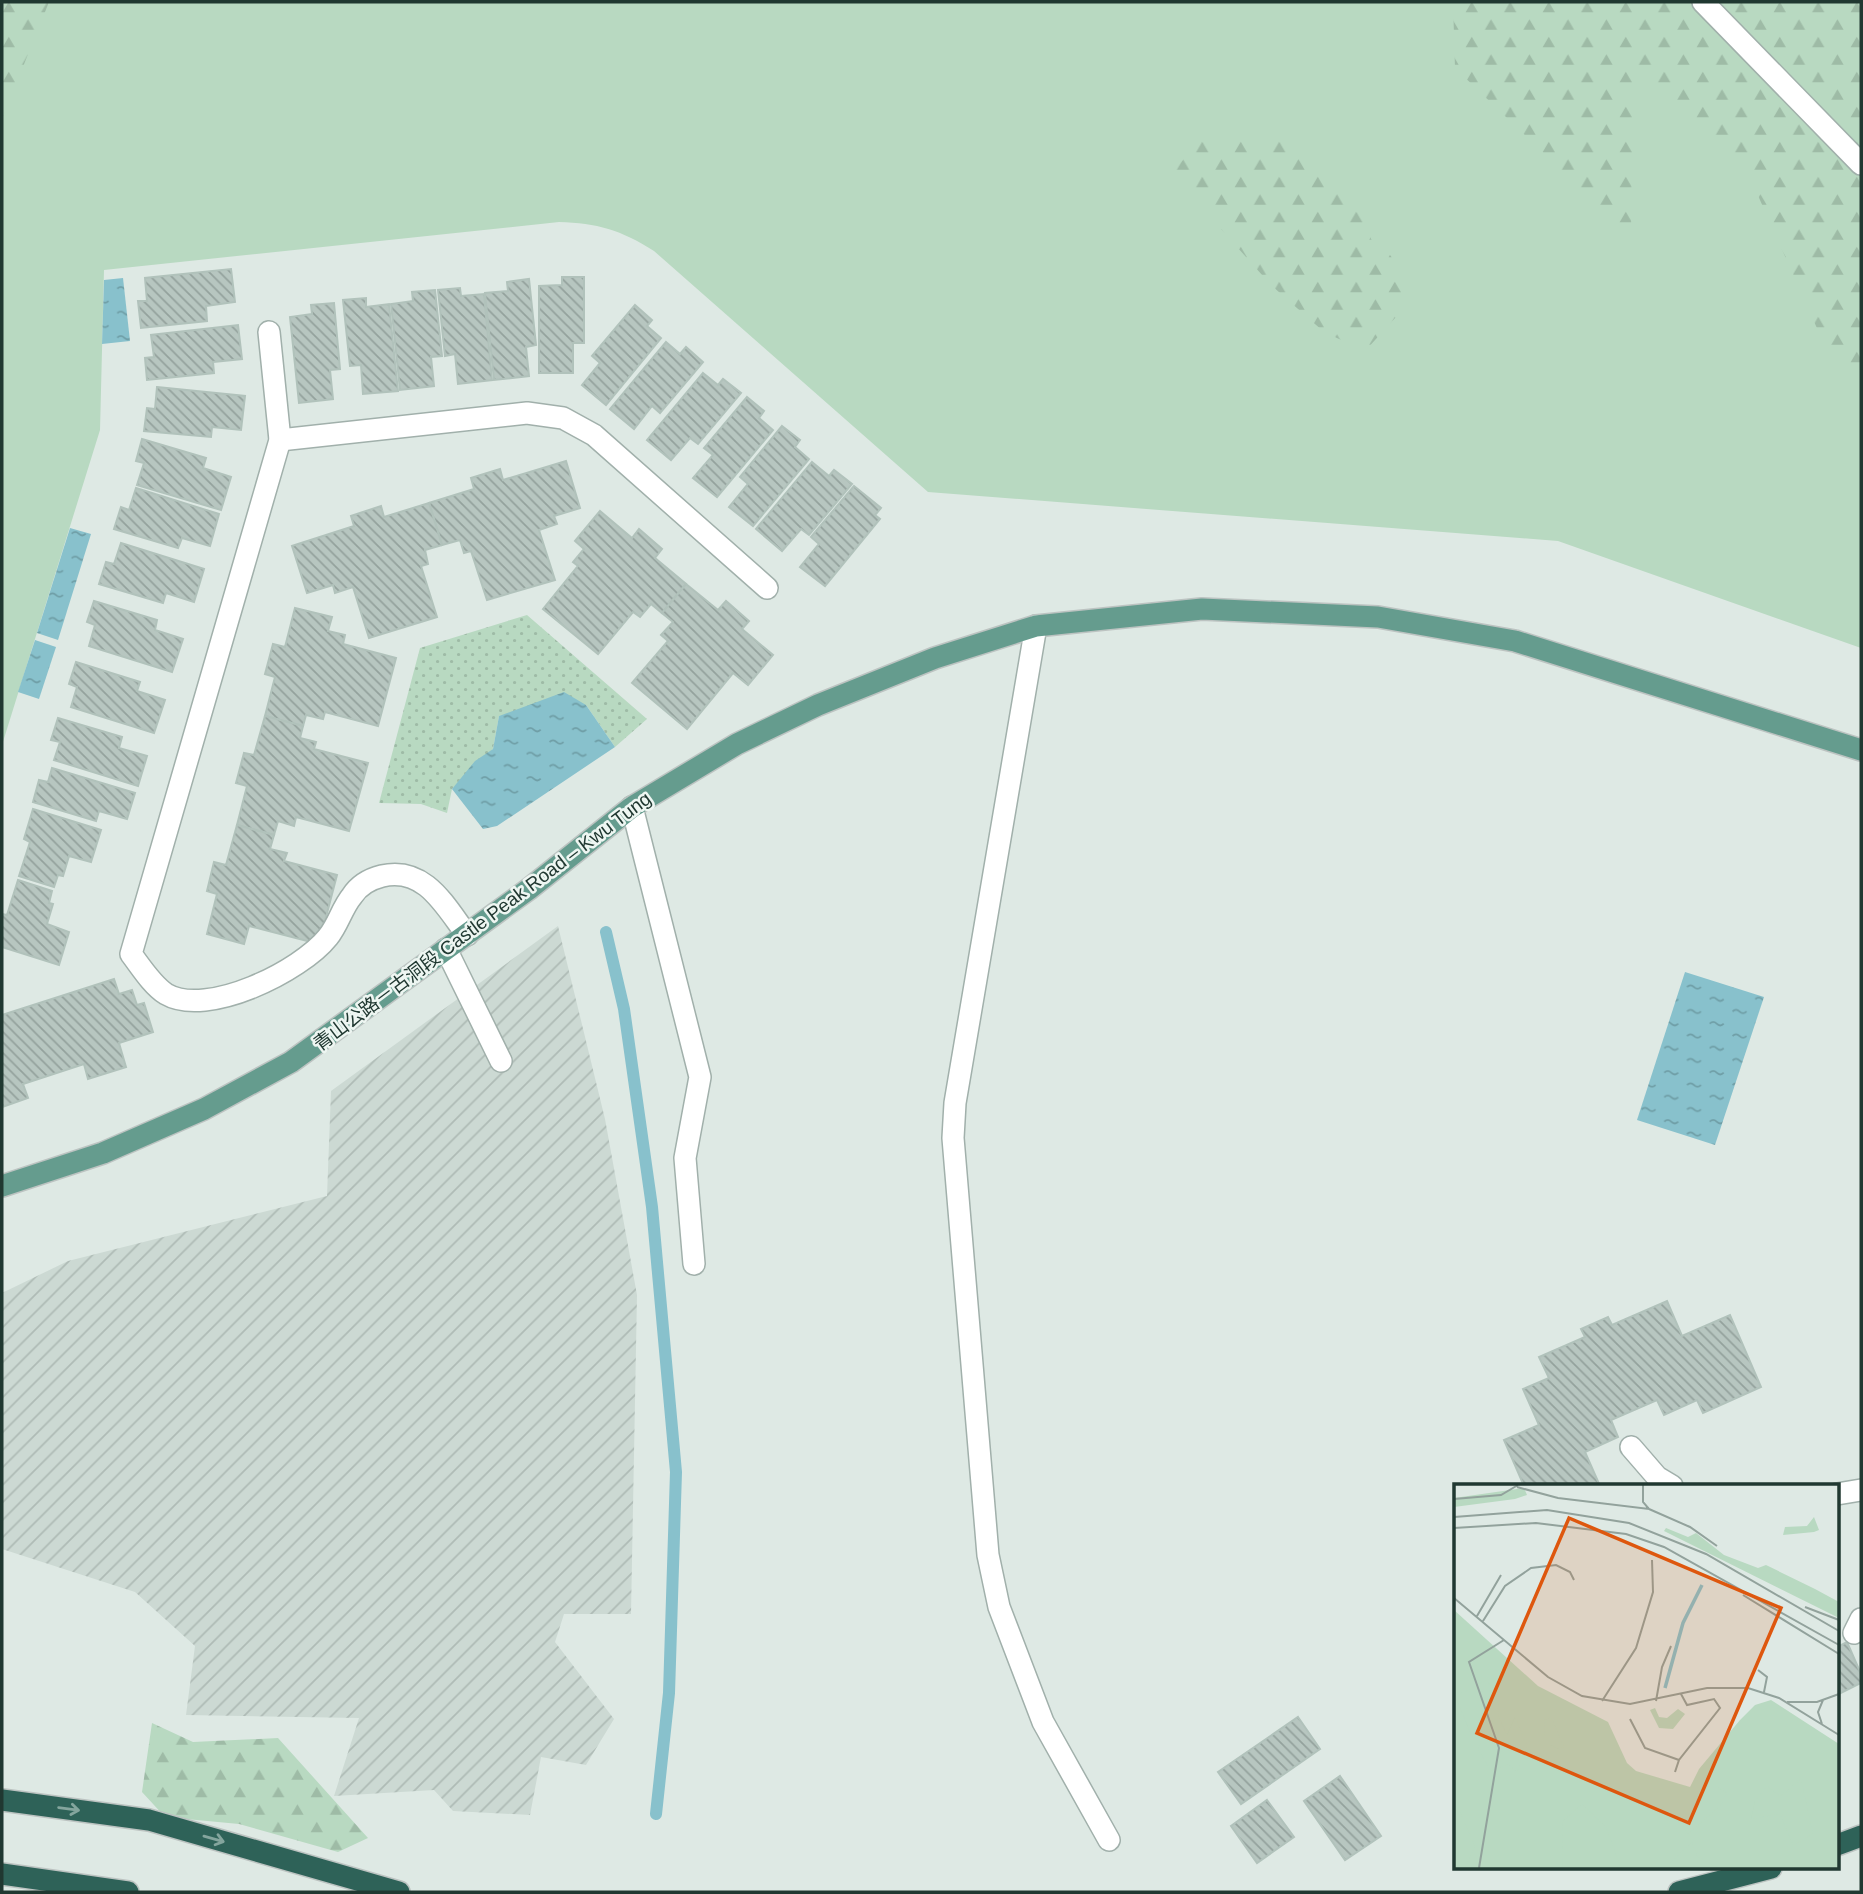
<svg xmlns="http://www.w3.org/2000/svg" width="1863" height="1894" font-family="Helvetica,'Noto Sans SC',sans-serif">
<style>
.industrial{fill:url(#industrial-furrows)}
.green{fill:#b8d9c1}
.forest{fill:url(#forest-firs)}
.garden{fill:url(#garden-dots)}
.water{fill:url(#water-ripples)}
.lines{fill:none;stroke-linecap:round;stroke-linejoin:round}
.stream{stroke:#88c1cc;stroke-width:12}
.building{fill:url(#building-back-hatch);stroke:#b1c2bb;stroke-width:2}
.minor-casing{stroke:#a1b0ab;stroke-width:24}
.major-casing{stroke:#bcc3c1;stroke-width:24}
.highway-casing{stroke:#bcc3c1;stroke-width:24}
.minor{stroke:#fff;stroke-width:21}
.major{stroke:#659c8e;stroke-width:21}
.highway{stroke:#2e6258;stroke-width:21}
.oneway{stroke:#84a59d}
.labels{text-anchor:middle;stroke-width:5;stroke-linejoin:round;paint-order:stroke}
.street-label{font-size:19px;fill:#203831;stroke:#eef6f2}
.inset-river{fill:none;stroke:#88c1cc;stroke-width:3.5}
.inset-road{fill:none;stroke:#92a29c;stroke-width:2}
.view{fill:#de570e;fill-opacity:0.15;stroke:#de570e;stroke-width:3.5}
.inset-edge{fill:none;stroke:#203831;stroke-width:3.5}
</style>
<defs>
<pattern id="industrial-furrows" width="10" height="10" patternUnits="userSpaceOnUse" patternTransform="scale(1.75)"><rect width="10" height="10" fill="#ccd9d3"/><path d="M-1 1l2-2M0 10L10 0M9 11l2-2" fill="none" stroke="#afbbb6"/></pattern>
<pattern id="forest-firs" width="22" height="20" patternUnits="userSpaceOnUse" patternTransform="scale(1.75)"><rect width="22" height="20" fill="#b8d9c1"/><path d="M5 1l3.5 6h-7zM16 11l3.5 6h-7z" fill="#9ebba6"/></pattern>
<pattern id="garden-dots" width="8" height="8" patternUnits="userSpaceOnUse" patternTransform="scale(1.75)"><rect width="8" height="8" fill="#b8d9c1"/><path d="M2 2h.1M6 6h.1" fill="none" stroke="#9ebba6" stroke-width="1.8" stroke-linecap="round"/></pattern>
<pattern id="water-ripples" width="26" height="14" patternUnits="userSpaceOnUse" patternTransform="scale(1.75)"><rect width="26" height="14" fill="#88c1cc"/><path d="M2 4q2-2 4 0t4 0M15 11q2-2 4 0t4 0" fill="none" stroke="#6f9ea6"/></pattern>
<pattern id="building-back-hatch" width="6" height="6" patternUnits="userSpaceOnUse" patternTransform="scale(1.75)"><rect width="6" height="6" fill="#b7c6c0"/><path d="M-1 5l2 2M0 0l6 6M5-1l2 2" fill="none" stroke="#94a29d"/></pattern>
</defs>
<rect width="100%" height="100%" fill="#dee9e4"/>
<path class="industrial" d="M558 926 605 1119 637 1295 631 1614H564L555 1642 614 1719 586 1765 541 1757 530 1815 453 1811 434 1790 334 1796 359 1718 186 1715 195 1646 135 1592 2 1549V1293L68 1261 327 1196 331 1091Z"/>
<path class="green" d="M2 2H1861V648L1558 541 928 492 654 251C621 230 597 223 559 222L104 270 100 430 2 745Z"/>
<g class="forest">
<path d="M2 2H49L2 119Z"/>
<path d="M1453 2H1861V374L1832 362 1752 182 1633 72 1631 237 1455 68Z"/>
<path d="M1204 137 1282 139 1323 181 1354 199 1372 241 1391 256 1406 306 1365 351 1324 332 1271 285 1171 173Z"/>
<path d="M152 1723 193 1742 278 1738 368 1838 338 1852 239 1824 165 1817 142 1792Z"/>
</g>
<path class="garden" d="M527 615 647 719 615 747 586 705 499 716 493 749 452 789 447 813 421 804 379 803 420 648Z"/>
<g class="water">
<path d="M123 278 130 341 102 344 104 280Z"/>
<path d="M70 528 91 534 58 640 37 633Z"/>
<path d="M35 640 56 647 39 699 18 692Z"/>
<path d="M564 692 586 705 615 747 497 826 483 829 452 789 475 761 493 749 499 716Z"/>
<path d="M1685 972 1764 997 1715 1145 1637 1120Z"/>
</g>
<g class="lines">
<path class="stream" d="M606 932 624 1009 652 1207 676 1472 669 1693 656 1814"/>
</g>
<g class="building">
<path d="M231 269 235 302 206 306 207 321 141 328 138 301H147L145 278Z"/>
<path d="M562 277H584V343H573V373H539V286L562 285Z"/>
<path d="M529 279 536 345 526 347 529 376 494 380 485 293 508 291 507 282Z"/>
<path d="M460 288 461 296 484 294 492 380 458 384 455 354 445 356 438 290Z"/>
<path d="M435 290 442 356 431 357 434 386 400 390 391 304 413 301 412 292Z"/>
<path d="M366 298V307L389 304 398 391 363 394 361 365 350 366 343 300Z"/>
<path d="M334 303 340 369 330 370 333 399 299 403 290 317 312 314 311 305Z"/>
<path d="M635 305 652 320 647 326 661 338 606 405 582 385 600 363 592 356Z"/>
<path d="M238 325 242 359 213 362 214 373 147 380 145 358 154 357 151 335Z"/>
<path d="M666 342 680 354 686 347 703 362 660 413 652 406 634 429 610 409Z"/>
<path d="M703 373 718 385 723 379 741 393 698 444 690 438 671 460 647 440Z"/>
<path d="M157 387 245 396 241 430 212 427 211 437 144 431 147 408 155 409Z"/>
<path d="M747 397 764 411 759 418 773 430 717 497 693 478 713 455 704 448Z"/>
<path d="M782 426 800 440 795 447 809 459 753 526 729 507 748 484 740 477Z"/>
<path d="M142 439 206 458 203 468 231 477 221 510 137 485 144 463 136 461Z"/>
<path d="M566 461 580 508 554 516 557 524 539 530 555 580 487 600 471 551 464 553 460 540 442 545 429 503 474 489 471 478 500 469 503 480Z"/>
<path d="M812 462 829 476 834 470 852 484 809 535 801 529 782 551 756 529Z"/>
<path d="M854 486 881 508 875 515 880 519 825 586 800 567 819 544 811 537Z"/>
<path d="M136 488 219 514 210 546 182 538 178 548 114 529 121 507 129 510Z"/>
<path d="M429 503 442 545 425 550 428 564 421 566 437 617 369 638 353 587 335 593 333 585 307 593 292 546 354 526 351 516 381 506 384 517Z"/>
<path d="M600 511 632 538 639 529 662 549 655 558 686 584 662 613 651 604 640 617 633 612 598 654 543 609 578 566 573 562 584 549 575 541Z"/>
<path d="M121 543 204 569 194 602 166 593 163 603 99 584 106 562 114 564Z"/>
<path d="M686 584 718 610 726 601 749 621 742 629 773 655 748 685 733 673 687 729 632 683 668 641 661 635 673 622 662 613Z"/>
<path d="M94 601 157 620 155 630 183 639 172 672 89 646 95 625 87 622Z"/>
<path d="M295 608 332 617 328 631 345 635 343 644 396 658 378 726 325 712 323 719 306 715 303 726 265 716 275 677 265 674 273 644 285 647Z"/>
<path d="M76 662 140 682 137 691 165 700 154 733 71 707 77 687 69 684Z"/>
<path d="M265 716 303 726 300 738 316 742 314 749 368 763 349 831 296 817 294 826 278 821 274 835 237 825 247 786 236 783 244 753 254 755Z"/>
<path d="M58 718 122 737 119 748 147 756 138 786 54 760 60 742 51 740Z"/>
<path d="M52 768 135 793 127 819 99 811 96 821 33 802 39 780 48 782Z"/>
<path d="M33 809 101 830 91 862 69 856 63 876 58 875 54 887 19 876 30 842 24 839Z"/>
<path d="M237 825 274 835 270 849 287 853 284 861 337 875 319 944 249 926 244 944 207 934 217 894 207 891 214 862 226 865Z"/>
<path d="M18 880 52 891 49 903 53 904 47 924 69 932 59 965 2 947V914L7 915Z"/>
<path d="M114 979 119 994 132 990 137 1005 144 1003 153 1032 119 1043 126 1067 88 1079 84 1064 23 1084 28 1098 2 1107V1015Z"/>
<path d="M1667 1301 1682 1336 1730 1315 1761 1387 1703 1413 1697 1400 1664 1415 1657 1400 1611 1420 1618 1437 1585 1452 1600 1486H1524L1504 1440 1539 1425 1523 1389 1549 1378 1539 1357 1585 1337 1581 1329 1608 1317 1612 1325Z"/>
<path d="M1847 1642 1861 1674V1683L1837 1695V1647Z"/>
<path d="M1298 1717 1320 1749 1241 1804 1218 1772Z"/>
<path d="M1340 1776 1381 1836 1345 1860 1304 1801Z"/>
<path d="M1267 1800 1294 1837 1257 1863 1231 1826Z"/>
</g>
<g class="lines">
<defs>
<g id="minor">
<path d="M1703 2 1861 164"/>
<path d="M269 332 280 440 131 954C141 967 152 985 166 994 207 1018 301 971 328 937 338 925 342 908 352 896 359 885 370 879 382 876 425 866 445 906 467 935"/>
<path d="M280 440 527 413 563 418 594 435 767 588"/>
<path d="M1036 626 955 1103 953 1138 988 1555 999 1607 1043 1722 1109 1840"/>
<path d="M632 807 700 1077 685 1158 694 1264"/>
<path d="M446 949 501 1061"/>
<path d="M1631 1447 1657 1477 1672 1486"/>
<path d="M1837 1494 1861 1490"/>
<path d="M1854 1633 1861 1619"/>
</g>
<path id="major" d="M2 1186 103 1153 204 1109 291 1062 529 889 632 807 737 744 818 705 935 658 1036 626 1202 609 1378 617 1515 641 1861 750"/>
<g id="highway">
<path d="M2 1800 149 1820 399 1892"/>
<path d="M1837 1845 1861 1836"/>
<path d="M2 1874 128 1892"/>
<path d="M1679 1892 1771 1868"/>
</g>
</defs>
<use href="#minor" class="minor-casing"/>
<use href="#major" class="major-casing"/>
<use href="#highway" class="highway-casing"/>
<use href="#minor" class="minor"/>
<use href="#major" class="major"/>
<use href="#highway" class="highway"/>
</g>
<defs><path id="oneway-shaft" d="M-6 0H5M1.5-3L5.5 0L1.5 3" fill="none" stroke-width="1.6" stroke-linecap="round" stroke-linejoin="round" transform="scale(1.75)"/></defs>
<g class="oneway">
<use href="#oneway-shaft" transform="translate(69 1809) rotate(8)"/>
<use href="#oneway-shaft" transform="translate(214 1839) rotate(16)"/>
</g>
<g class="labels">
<g class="street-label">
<text transform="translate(482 921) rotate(-37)" y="7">青山公路－古洞段 Castle Peak Road – Kwu Tung</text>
</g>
</g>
<g transform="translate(1454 1484)">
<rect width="385" height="385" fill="#dee9e4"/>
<path d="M0 126 84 202 154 238 173 279 182 287 236 303 245 285 286 236 301 221 317 216 385 260V384H0Z" fill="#b8d9c1"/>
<path d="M70 4 73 11 61 15 0 23V14ZM360 33 365 46 360 48 329 51 331 43 353 42ZM212 44 234 53 242 49 270 71 304 84 312 81 361 105 385 118V134L210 47ZM32 196 44 210 45 234 53 251 61 233 73 261 63 288 54 280 37 287 24 265 28 253 16 248 0 209 11 208ZM97 233 110 263 105 265 96 261 91 251 90 236ZM347 295 359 350 339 361 326 330 297 335 301 317 313 302 326 312ZM263 303 273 309 266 322 234 350 227 339ZM128 320 152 343 167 384H108L109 337ZM0 326 6 328 21 362 11 384H0ZM238 358 243 372 264 384H217L215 380Z" fill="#b8d9c1"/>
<path d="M201 224 205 233 213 234 224 225 231 230 219 245 205 244 196 226Z" fill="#b8d9c1"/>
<path class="inset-river" d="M211 204 229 139 248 101"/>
<path class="inset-road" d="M63 3 104 14 195 25 189 18V1M0 15 47 11 64 1M195 25 236 43 263 62M0 33 93 26 175 39 252 70 385 147M0 44 82 39 172 50 210 63 385 161M289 111 385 170M0 114 94 193 128 212 176 220 253 204H294L325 214 385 251M351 123 385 136M23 132 47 91M29 137 51 102 77 84 102 81 116 88 120 96M304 186 313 193 310 208M148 217 182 164 199 108 198 76M202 217 208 183 217 162M333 218H363L385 210M176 235 191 264 225 276M368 240 364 228 369 216M221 288 225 276 266 224 260 215 233 221 227 210M25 384 45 264 15 178 50 156"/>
<path class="view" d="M115 34 327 124 235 339 23 249Z"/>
<rect width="385" height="385" class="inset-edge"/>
</g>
<rect width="1863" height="1894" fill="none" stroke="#203831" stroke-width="7"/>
</svg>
